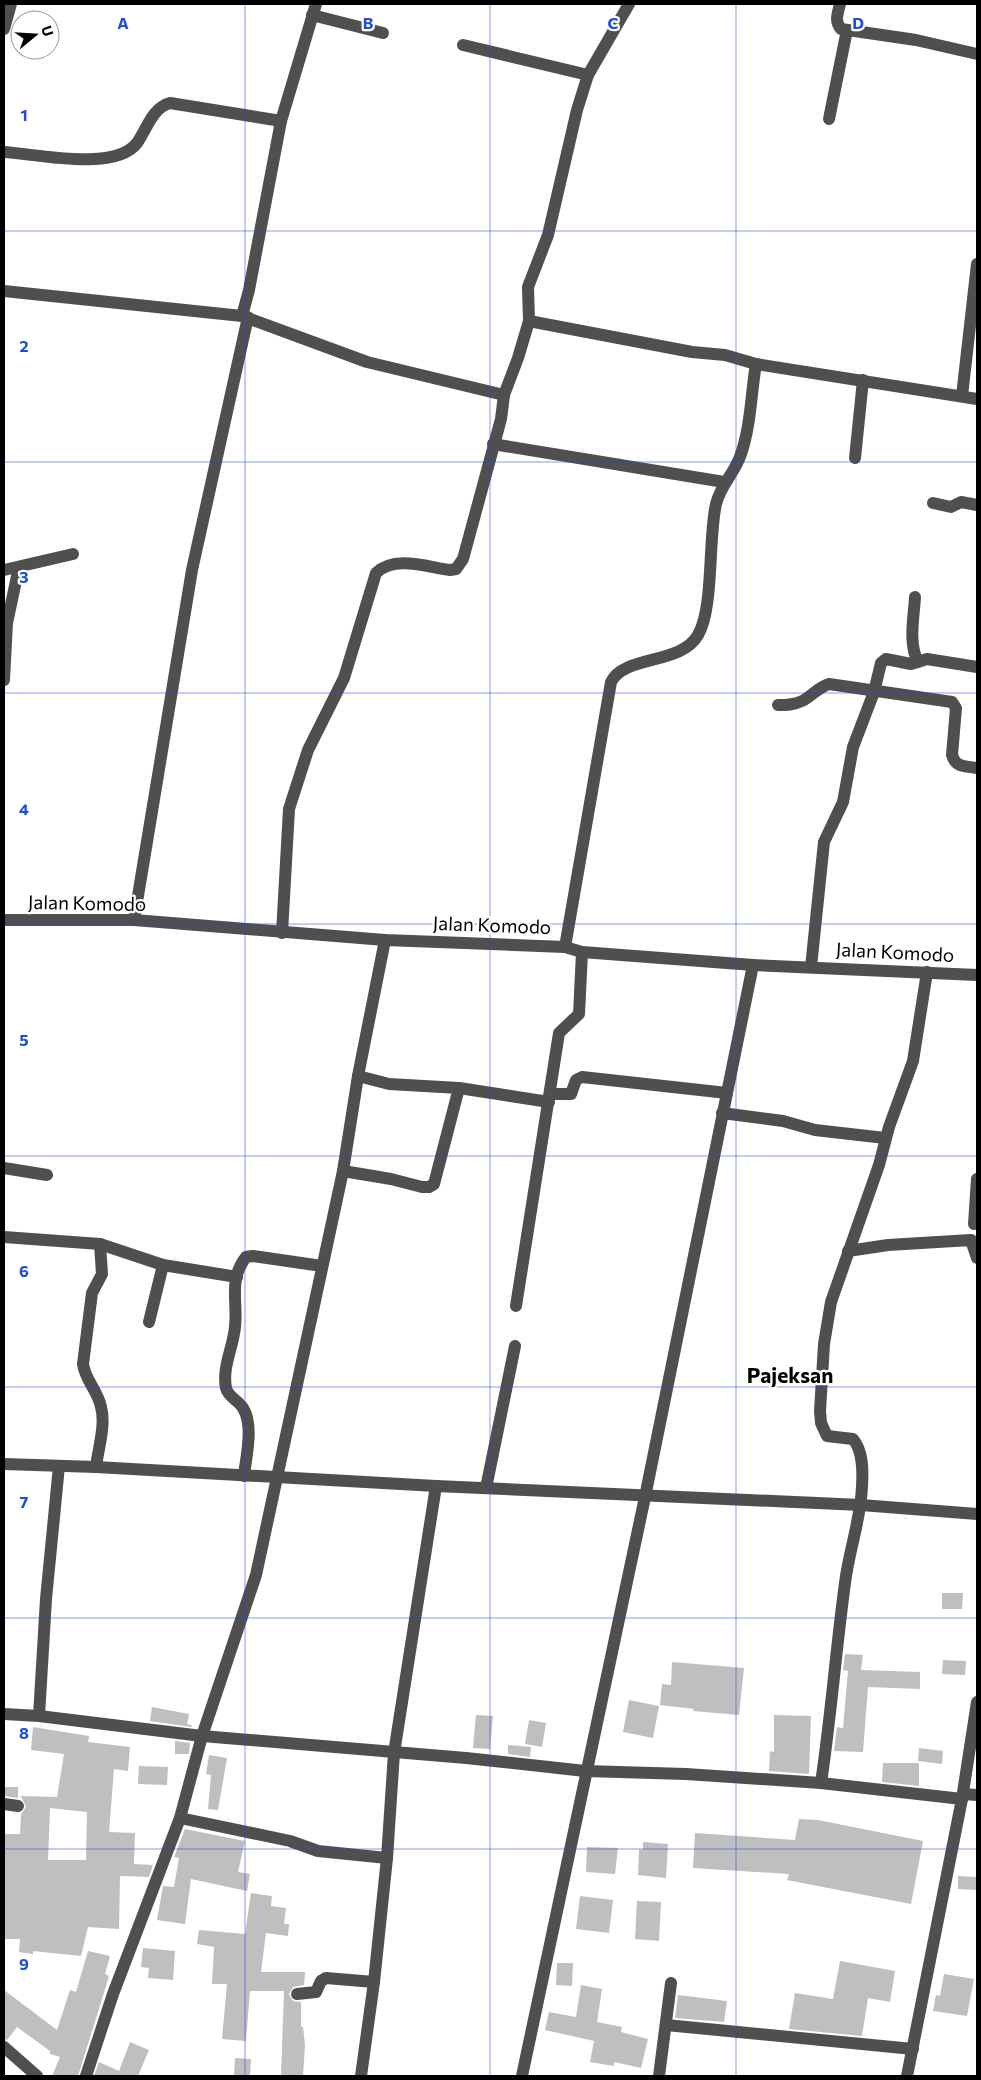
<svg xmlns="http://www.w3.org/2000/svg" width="981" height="2080" font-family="Commissioner,sans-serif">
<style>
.building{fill:#bfbfbf;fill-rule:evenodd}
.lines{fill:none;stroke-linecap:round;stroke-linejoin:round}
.minor{stroke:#4f4f4f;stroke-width:12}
.grid{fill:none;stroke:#1d4ed8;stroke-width:1;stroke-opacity:0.55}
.labels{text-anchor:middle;stroke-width:4.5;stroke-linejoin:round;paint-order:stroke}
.street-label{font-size:19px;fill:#000;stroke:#fff}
.quarter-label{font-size:21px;font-weight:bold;fill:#000;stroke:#fff}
.grid-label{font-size:16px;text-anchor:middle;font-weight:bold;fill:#1d4ed8;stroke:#fff;stroke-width:4.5;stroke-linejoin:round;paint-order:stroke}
</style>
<rect width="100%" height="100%" fill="#fff"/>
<g class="building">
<path d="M942 1593H963L962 1609H942Z"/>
<path d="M845 1654 863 1655 861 1670 920 1672V1689L868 1687 863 1752 834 1751 837 1727 843 1728 848 1671 843 1670Z"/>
<path d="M943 1660 966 1661 965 1675 942 1674Z"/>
<path d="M672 1662 744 1668 739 1715 693 1711 694 1709 660 1705 662 1684 671 1685Z"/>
<path d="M629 1700 659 1706 653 1738 623 1732Z"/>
<path d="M152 1707 189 1714 187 1724 192 1725 191 1727 150 1721Z"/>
<path d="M476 1715 493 1716 490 1749 473 1748Z"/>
<path d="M774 1715 811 1716 809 1774 769 1771 770 1751 774 1752Z"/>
<path d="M529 1720 546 1723 542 1747 525 1744Z"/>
<path d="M33 1727 89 1736 88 1742 130 1747 128 1771 114 1769 109 1832 135 1833 134 1864 153 1865 149 1877 120 1876 119 1929 88 1927 81 1956 33 1951V1954L19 1952 20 1939H4V1834H20L21 1814 26 1807 21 1796 57 1797 64 1754 31 1750ZM50 1808 87 1812 86 1860H48Z"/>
<path d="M175 1741 190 1743 189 1754H175Z"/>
<path d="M508 1745 531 1747 530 1757 508 1754Z"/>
<path d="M919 1748 943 1751 942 1764 918 1761Z"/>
<path d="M209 1755 227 1758 218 1810 208 1809 211 1775 206 1774Z"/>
<path d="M883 1763H919V1786L882 1782Z"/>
<path d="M139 1766 168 1767 167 1785 138 1784Z"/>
<path d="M4 1787H18V1798L4 1796Z"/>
<path d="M799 1819 818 1820 923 1841 911 1904 787 1880 789 1874 693 1868 695 1833 795 1840Z"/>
<path d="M185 1829 245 1841 238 1872 250 1874 247 1891 191 1879 185 1924 157 1920 163 1886 174 1887 179 1858 174 1857Z"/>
<path d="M643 1842 668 1844 666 1878 638 1875 639 1849 643 1850Z"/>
<path d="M587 1847 618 1848 615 1874 586 1872Z"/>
<path d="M958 1876 977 1877V1890L958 1889Z"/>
<path d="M251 1893 272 1896 271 1906 286 1908 284 1924H289L288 1936 266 1933 261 1972H305L304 1985 293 1987 289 1994 293 2001 301 2002V2027H303L305 2045 303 2076H281L284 1991H250L246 2041 222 2039 227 1984H212L214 1947 197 1944 199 1930 245 1934Z"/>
<path d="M580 1896 613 1900 609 1933 576 1929Z"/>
<path d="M637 1901 661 1902 659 1941 635 1939Z"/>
<path d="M143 1948 175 1951 173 1980 148 1978 149 1968 141 1967Z"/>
<path d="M88 1951 110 1956 105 1974 109 1976 103 1996 78 2076H52L60 2057 50 2054V2051L17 2027 7 2040 4 2039V1990L57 2030 70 1990 76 1992Z"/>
<path d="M840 1961 895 1971 890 2002 868 1998 862 2036 789 2029 795 1993 833 1999Z"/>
<path d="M557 1963H573L572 1986 556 1985Z"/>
<path d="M944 1974 974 1979 967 2016 933 2011 936 1995 940 1996Z"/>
<path d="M581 1985 602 1989 597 2022 622 2027 621 2032 648 2039 641 2068 614 2062V2066L590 2062 594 2041 545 2030 549 2012 576 2017Z"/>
<path d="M678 1995 727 2001 724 2022 675 2018Z"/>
<path d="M130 2042 149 2050 138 2076H94L99 2062 119 2071Z"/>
<path d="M235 2058 251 2059 250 2076H234Z"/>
</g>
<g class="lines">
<g class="minor">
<path d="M840 4C838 13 834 21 841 29L916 40 977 54"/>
<path d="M312 15 383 33"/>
<path d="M4 29 11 4"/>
<path d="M463 45 588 75"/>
<path d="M829 119 847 30"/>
<path d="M4 152C36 154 115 172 137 143 147 129 152 108 170 103L281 121"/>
<path d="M4 291 242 316 367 362 504 395"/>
<path d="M242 316 249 290 281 121 316 4"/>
<path d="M529 321 692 352 725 355 756 364 977 399"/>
<path d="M962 396 977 264"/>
<path d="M493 444 724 482"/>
<path d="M855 458 863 380"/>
<path d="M933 503 951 507 961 502 977 505"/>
<path d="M4 570 73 554"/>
<path d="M915 597C914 617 908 643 918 662"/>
<path d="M4 680 7 623 19 567"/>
<path d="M778 705C786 705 794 705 802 701 812 696 817 688 829 684L952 702 956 708 952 755C956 768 965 766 977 768"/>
<path d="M4 920H134L385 940 565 947 582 952 753 965 977 975"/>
<path d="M134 920 192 570 248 317"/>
<path d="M282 933 289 809 308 750 344 678 376 573C395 555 427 567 450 570L456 569 463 559 501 419 504 395 518 358 529 321 528 287 548 235 577 110 588 75 629 4"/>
<path d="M565 947 611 682C624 655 681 665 698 635 714 608 708 539 716 504 721 484 735 473 741 454 751 425 751 393 756 364"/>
<path d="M811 967 824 842 843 802 853 747 874 692 881 663 886 659 911 664 927 659 977 667"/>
<path d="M459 1088 549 1102"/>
<path d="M550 1094H571L576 1080 582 1077 727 1093"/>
<path d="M722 1113 783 1121 815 1130 885 1138"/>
<path d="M4 1168 47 1175"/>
<path d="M343 1171 391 1179 422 1187H429L434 1184 459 1088 389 1084 358 1076"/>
<path d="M974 1224 977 1179"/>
<path d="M4 1237 100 1244 163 1265 237 1277"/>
<path d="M848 1251 888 1245 971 1240 977 1258"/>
<path d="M516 1306 559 1033 579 1014 582 952"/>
<path d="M149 1322 163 1265"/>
<path d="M4 1464 96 1467 436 1486 861 1505 977 1514"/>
<path d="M96 1467C98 1449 106 1425 101 1407 98 1391 85 1380 83 1364L92 1293 102 1274 100 1244"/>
<path d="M244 1476C246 1456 254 1426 243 1408 238 1400 228 1397 226 1388 222 1367 233 1348 235 1327 238 1302 228 1280 246 1257L253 1256 322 1266"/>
<path d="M486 1488 515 1346"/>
<path d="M4 1714 39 1716 202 1736 466 1758 585 1771 686 1774 821 1783 962 1799"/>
<path d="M39 1716 46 1599 59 1466"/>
<path d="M821 1783C831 1716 836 1649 845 1583 849 1550 861 1519 862 1486 863 1470 863 1451 853 1439L827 1436 821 1423 820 1411 824 1344 831 1302 879 1165 889 1127 913 1061 927 972"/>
<path d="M963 1794 977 1795"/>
<path d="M4 1804 18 1806"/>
<path d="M180 1818 290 1841 318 1851 387 1858"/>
<path d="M297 1994 316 1992 321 1981 326 1978 374 1982"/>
<path d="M666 2025 913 2049"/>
<path d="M4 2047 37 2076"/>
<path d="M86 2076 113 1994 180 1818 202 1736 256 1575 343 1171 358 1076 385 940"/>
<path d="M361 2076 374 1982 387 1858 394 1753 436 1486"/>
<path d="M522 2076 645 1497 753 965"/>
<path d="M659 2076 671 1983"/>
<path d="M907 2076 962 1799 977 1702"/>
</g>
</g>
<path class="grid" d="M245 4V2076M490 4V2076M736 4V2076M4 231H977M4 462H977M4 693H977M4 924H977M4 1156H977M4 1387H977M4 1618H977M4 1849H977"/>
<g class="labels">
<g class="street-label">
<text transform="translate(87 903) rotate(1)" y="7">Jalan Komodo</text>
<text transform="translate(492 925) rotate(2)" y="7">Jalan Komodo</text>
<text transform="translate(895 952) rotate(3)" y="7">Jalan Komodo</text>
</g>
<g class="quarter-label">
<text x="790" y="1383">Pajeksan</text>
</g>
</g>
<g class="grid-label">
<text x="123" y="29">A</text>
<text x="368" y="29">B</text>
<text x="613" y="29">C</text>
<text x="858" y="29">D</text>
<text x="24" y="121">1</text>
<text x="24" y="352">2</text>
<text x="24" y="583">3</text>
<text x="24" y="815">4</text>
<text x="24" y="1046">5</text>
<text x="24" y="1277">6</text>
<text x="24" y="1508">7</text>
<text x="24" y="1739">8</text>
<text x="24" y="1970">9</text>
</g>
<rect width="981" height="2080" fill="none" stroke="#000000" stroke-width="10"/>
<g transform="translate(35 35) rotate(72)"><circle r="24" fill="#ffffff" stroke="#999999"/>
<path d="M0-4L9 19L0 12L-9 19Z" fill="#000000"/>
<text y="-8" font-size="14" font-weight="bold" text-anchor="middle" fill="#000000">U</text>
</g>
</svg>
